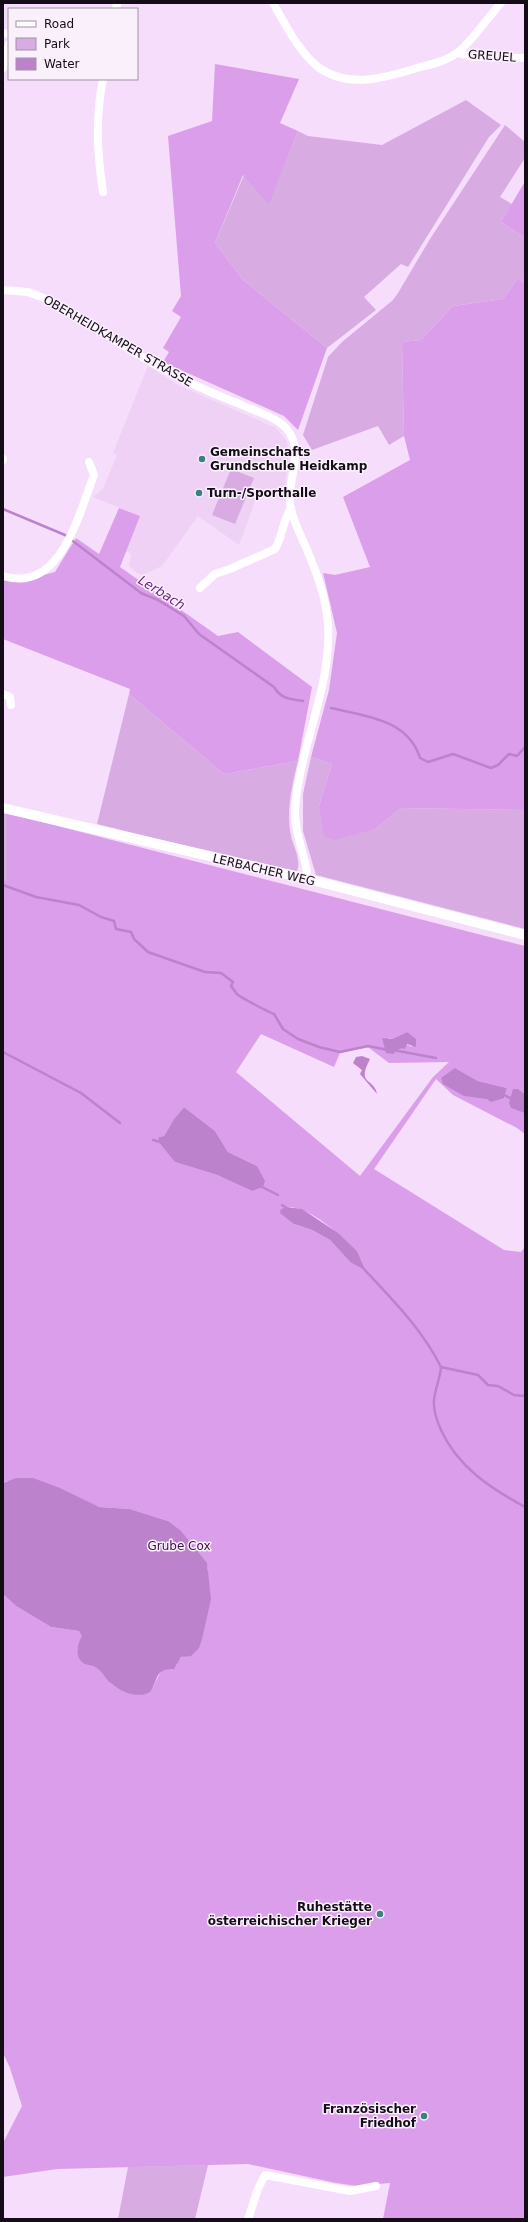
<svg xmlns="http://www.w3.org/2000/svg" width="528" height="2222" font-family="'DejaVu Sans',sans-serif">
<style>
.built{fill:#eed1f5}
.green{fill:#d8ace3}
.forest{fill:#db9eea;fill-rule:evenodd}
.water{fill:#bd82cc}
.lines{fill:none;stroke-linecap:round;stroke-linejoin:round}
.stream{stroke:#bd82cc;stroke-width:2.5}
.minor{stroke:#fff;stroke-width:8}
.tertiary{stroke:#fff;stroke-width:10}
.poi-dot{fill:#398183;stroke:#faf0fc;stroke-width:1.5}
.labels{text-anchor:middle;stroke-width:3;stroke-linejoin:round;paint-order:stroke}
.street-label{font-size:12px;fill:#140c16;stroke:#faf0fc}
.poi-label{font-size:12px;font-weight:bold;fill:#140c16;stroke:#faf0fc;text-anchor:start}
.park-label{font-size:12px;fill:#440c51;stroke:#faf0fc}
.water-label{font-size:13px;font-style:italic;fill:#6c247d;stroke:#faf0fc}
</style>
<rect width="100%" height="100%" fill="#f5ddfb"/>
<path class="built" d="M148 366 178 385 276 428 286 440 288 447V463L283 500 258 493 239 545 198 516 162 566 142 575 134 571V570L129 566 131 554 126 551 140 516 93 497 103 489 117 455 113 453Z"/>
<g class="green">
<path d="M466 100 501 125 489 137 408 267 401 264 364 297 376 310 327 348 243 280 215 243 244 175 269 204 298 131 308 136 382 145Z"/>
<path d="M505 125 525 142V158L500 197 512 204 501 222 525 238V284L518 278 503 299 453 306 421 340 402 342 404 436 389 445 378 426 312 450 303 435 328 357 342 342 393 300 398 293 430 239Z"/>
<path d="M231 469 254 478 235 524 212 515Z"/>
<path d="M129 694 224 774 298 761C292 786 286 810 291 836 293 846 303 863 296 872L294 873 97 824Z"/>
<path d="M311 757 332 764 319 806 375 829 401 808 525 810V929L316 875 303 831V794Z"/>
<path d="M3 812 7 813V882L3 881Z"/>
<path d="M208 2165 195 2219H118L128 2167Z"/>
</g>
<g class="forest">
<path d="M215 64 299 79 280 123 298 131 269 205 243 175 215 243 243 280 327 348 298 430 284 416 163 362 169 352 163 348 181 317 172 311 181 296 168 136 212 121Z"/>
<path d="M524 183 525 184V238L501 222Z"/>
<path d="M518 278 525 284V810L401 808 375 829 335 840 324 836 319 806 332 764 311 757 329 690 337 633 323 573 335 575 370 567 343 497 410 460 404 436 402 342 421 340 453 306 503 299Z"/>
<path d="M119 508 140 516 120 567 218 636 238 632 312 687 298 761 224 774 129 694 130 689 3 639V579L18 582 55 572 76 538 99 554Z"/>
<path d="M7 813 525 946V1094L518 1089 525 1113V1134L517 1128 453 1095 436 1079 374 1169 504 1250 521 1252 525 1247V2219H383L390 2183 357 2186 336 2183 248 2164 57 2169 3 2177V2143L22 2106 10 2068 3 2053V1594L16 1606 51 1627 79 1631 82 1634 85 1664 98 1668 112 1684 118 1688 153 1687 161 1671 176 1666 178 1659 186 1655 210 1590 207 1577 208 1568 168 1521 130 1509 99 1507 7 1481 3 1483V881H7ZM407 1032 412 1047 406 1044 395 1051 388 1038 392 1039ZM261 1034 334 1067 340 1053 368 1047 389 1063 449 1062 433 1077 360 1176 236 1072ZM455 1068 478 1081 507 1088 504 1098 487 1099ZM184 1107 215 1131 228 1152 257 1166 252 1191 217 1175 175 1162 159 1137 164 1136 174 1119ZM291 1207C316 1211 338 1234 357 1251L350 1262 330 1240 312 1230 294 1224 281 1209Z"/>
</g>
<g class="water">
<path d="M407 1032 416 1039V1047L407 1044 405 1049 402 1048 395 1051 394 1054 386 1053 382 1038 392 1039Z"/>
<path d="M362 1056 370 1059C356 1086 374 1077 377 1094L360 1074 362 1070 353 1063 356 1057Z"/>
<path d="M455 1068 478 1081 507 1088 504 1098 491 1102 487 1099 464 1096 443 1084 441 1078Z"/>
<path d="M513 1089H518L525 1094V1113L511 1108 509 1103Z"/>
<path d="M184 1107 215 1131 228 1152 257 1166 265 1181 263 1187 252 1191 217 1175 175 1162 158 1141 159 1137 164 1136 174 1119Z"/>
<path d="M286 1207 302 1209 338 1233 357 1251 365 1270 350 1262 330 1240 312 1230 294 1224 280 1213 281 1209Z"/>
<path d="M16 1478H33L60 1488 99 1507 130 1509 168 1521 181 1531 207 1563 211 1599 202 1639 199 1648 191 1656 181 1657 174 1669C154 1669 159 1679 150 1692 138 1699 121 1692 112 1684 106 1680 104 1674 99 1670 96 1666 90 1666 85 1664 74 1658 77 1645 82 1636L79 1631 51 1627 16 1606 3 1594V1483Z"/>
</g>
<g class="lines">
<g class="stream">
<path d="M3 509 65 535 141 593 158 600 184 616 199 634 274 687C281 699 290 699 303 701"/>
<path d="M331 708C365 716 408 719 420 758L428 762 453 754 491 768 498 765 509 754 517 756 525 747"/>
<path d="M3 885 36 897 79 905 101 917 114 921 116 929 131 932 134 939 148 952 205 972 221 973 233 982 231 986C233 988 235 992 237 994 239 997 271 1013 274 1014L283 1029 298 1039 319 1047 340 1052 368 1046 388 1050"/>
<path d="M393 1050 436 1058"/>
<path d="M3 1052 81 1093 120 1123"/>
<path d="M502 1094 512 1099"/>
<path d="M153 1140 160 1142"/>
<path d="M260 1186 278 1195"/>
<path d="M282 1205 288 1209"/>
<path d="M362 1267C392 1299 422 1329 441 1367L478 1375 488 1385 498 1386 514 1395 525 1396"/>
<path d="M441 1367C440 1379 435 1389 434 1400 433 1411 437 1421 441 1430 458 1467 490 1488 525 1507"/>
</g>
<g class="minor">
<path d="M273 3C285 24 299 52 318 67 349 90 388 77 420 67 433 64 446 61 457 53 468 46 490 15 501 3"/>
<path d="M116 9 117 3"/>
<path d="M3 33 9 34"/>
<path d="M458 53 472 57 525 58"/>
<path d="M3 68 9 44"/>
<path d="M103 79C95 120 97 151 103 192"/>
<path d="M3 290 28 292 44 298C83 318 118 344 156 365 182 380 209 392 237 403 252 410 275 416 286 428 306 451 287 478 290 504 292 518 299 532 305 545 316 571 326 596 328 624 332 688 299 747 295 810 294 834 306 856 308 879"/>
<path d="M3 459V460"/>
<path d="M3 576C61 594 79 513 94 475L89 462"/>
<path d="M200 588 215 574 230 569 275 549C283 536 282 522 291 508"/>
<path d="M3 694 10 697 11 705"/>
<path d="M248 2219 258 2189 265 2175 350 2191 376 2186"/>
</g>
<path class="tertiary" d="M3 808 308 879 525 935"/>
</g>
<g class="poi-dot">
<circle cx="202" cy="459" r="4"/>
<circle cx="199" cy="493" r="4"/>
<circle cx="380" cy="1914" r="4"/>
<circle cx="424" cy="2116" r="4"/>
</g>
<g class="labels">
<g class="street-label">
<text transform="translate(492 56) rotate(4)" y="4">GREUEL</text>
<text transform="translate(118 341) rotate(30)" y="4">OBERHEIDKAMPER STRASSE</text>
<text transform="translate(264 870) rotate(13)" y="4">LERBACHER WEG</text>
</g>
<g class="poi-label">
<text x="210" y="456">Gemeinschafts<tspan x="210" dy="14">Grundschule Heidkamp</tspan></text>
<text x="207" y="497">Turn-/Sporthalle</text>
<text x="372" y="1911" text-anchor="end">Ruhestätte<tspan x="372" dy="14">österreichischer Krieger</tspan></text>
<text x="416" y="2113" text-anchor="end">Französischer<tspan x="416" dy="14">Friedhof</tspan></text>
</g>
<g class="park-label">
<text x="179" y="1550">Grube Cox</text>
</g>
<g class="water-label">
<text transform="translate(162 592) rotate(32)" y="5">Lerbach</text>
</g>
</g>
<rect width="528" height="2222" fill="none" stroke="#140c16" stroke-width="8"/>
<rect x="8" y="8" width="130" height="72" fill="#faf0fc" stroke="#9e95a0"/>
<rect x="16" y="21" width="20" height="6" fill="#ffffff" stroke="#9e95a0"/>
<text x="44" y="28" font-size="12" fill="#140c16">Road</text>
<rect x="16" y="38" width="20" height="12" fill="#d8ace3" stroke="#9e95a0"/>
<text x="44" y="48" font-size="12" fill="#140c16">Park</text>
<rect x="16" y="58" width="20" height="12" fill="#bd82cc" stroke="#9e95a0"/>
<text x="44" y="68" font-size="12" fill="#140c16">Water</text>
</svg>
